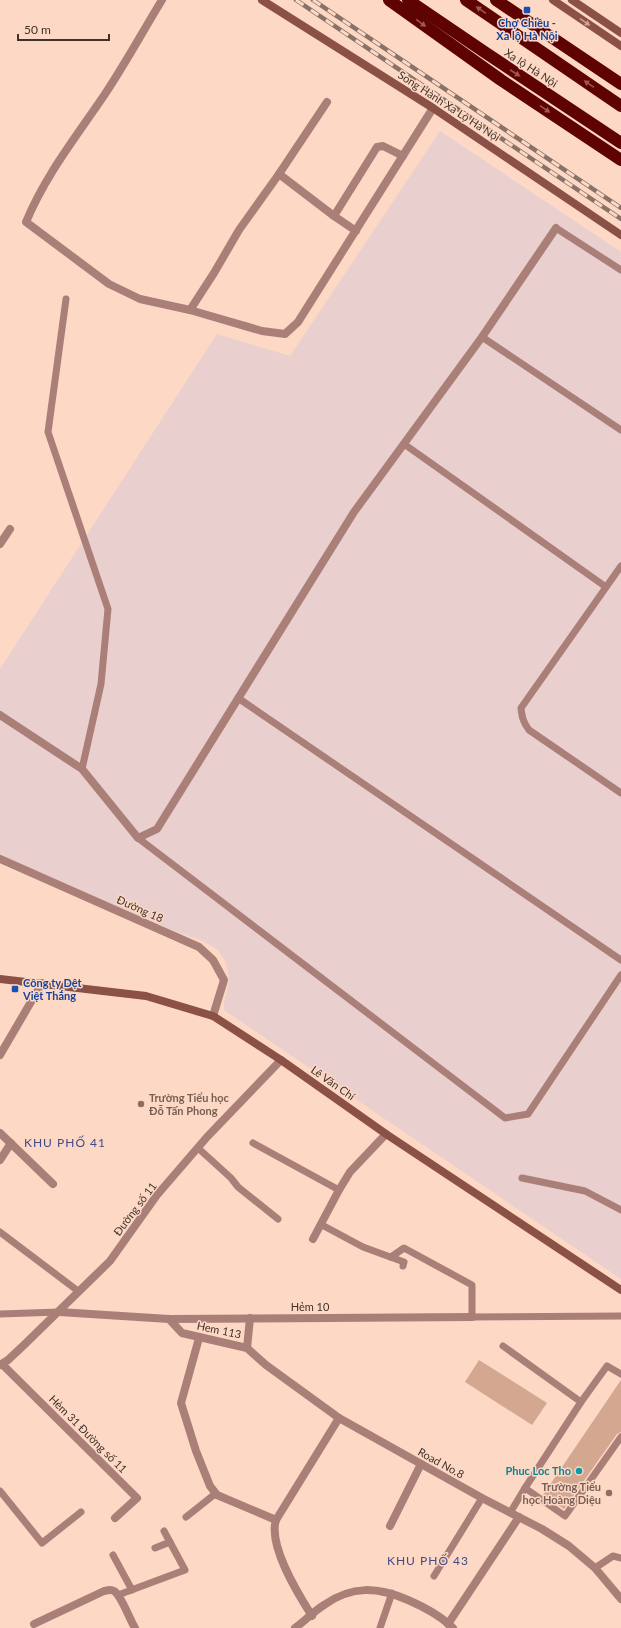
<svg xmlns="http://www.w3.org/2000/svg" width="621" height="1628" font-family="Lato,sans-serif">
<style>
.industrial{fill:#eacfcf}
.building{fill:#d4a790}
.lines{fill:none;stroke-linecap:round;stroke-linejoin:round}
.lane{stroke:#aa7f78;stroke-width:7}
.street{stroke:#aa7f78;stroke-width:8}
.secondary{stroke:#8b5046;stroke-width:8}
.highway{stroke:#5e0301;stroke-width:12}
.rail-casing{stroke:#897267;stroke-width:4.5}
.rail{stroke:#fcd8c5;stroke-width:3;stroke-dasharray:9;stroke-linecap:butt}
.oneway{fill:#9d584f}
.oneway2{fill:#cfa292}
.transit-dot{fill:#1a4fb4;stroke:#fcd8c5;stroke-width:1.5}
.education-dot{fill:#8d6e63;stroke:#fcd8c5;stroke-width:1.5}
.culture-dot{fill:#0f9aa8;stroke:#fcd8c5;stroke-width:1.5}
.labels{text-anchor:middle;stroke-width:3;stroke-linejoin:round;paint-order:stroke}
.transit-label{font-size:11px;font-weight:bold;fill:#164399;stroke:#fcd8c5}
.street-label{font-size:11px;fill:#40322b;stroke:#fcd8c5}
.education-label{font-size:11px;font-weight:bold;fill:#785e54;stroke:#fcd8c5;text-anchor:start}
.culture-label{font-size:11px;font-weight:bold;fill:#0d838f;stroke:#fcd8c5;text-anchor:end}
.neighbourhood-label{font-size:12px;letter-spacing:1px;fill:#424b87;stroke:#fcd8c5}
</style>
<rect width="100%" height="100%" fill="#fcd8c5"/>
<path class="industrial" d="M440 131 621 252V1279L224 1010V1003L229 982 228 971 225 961 218 950 203 941 179 933 0 855V669L217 334 290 356Z"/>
<g class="building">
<path d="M479 1360 547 1403 532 1425 465 1382Z"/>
<path d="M621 1380V1432L617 1434 564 1509 543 1495Z"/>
</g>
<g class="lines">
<g class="lane">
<path d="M556 228 621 270"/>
<path d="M66 299 48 432 108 609 101 684 82 769"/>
<path d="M482 337 621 430"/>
<path d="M404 444 606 587"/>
<path d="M621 566 521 708C522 717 523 722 529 730L621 793"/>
<path d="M238 698 621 960"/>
<path d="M138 838 505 1118 528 1114 621 975"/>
<path d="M253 1143 339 1190"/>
<path d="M198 1148 231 1178 238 1187 278 1219"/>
<path d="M522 1178 585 1191 621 1210"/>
<path d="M322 1225 363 1247 404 1262 403 1266"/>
<path d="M0 1232 78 1291"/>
<path d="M391 1257 404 1248 472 1285V1317L621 1316"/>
<path d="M0 1314 59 1312"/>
<path d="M503 1346 581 1402"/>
<path d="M621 1374 607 1366 581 1402 525 1488 565 1516 621 1437"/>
<path d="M0 1491 42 1543 81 1512"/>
<path d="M510 1513 525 1488"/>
<path d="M186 1517 215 1494"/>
<path d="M155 1548 170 1542"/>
<path d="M113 1555 132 1590"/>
<path d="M595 1568 613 1556 621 1558"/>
<path d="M434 1576 482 1498"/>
<path d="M118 1595 185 1570 164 1531"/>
<path d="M380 1628 392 1593"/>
</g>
<g class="street">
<path d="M162 0C143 31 125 64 105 94 76 137 46 174 26 222L109 284 140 299 190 310 262 331 285 334 298 322 433 108"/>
<path d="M279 174 327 102"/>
<path d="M356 231 334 216 377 147 383 146 403 156"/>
<path d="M190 310 214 273 239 230 279 174 334 216"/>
<path d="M0 544 10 529"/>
<path d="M0 715 82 769 138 838 157 829 354 512 482 337 556 228"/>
<path d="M0 859 199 947 213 960 224 980 213 1016"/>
<path d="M0 1055 42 983"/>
<path d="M0 1133 53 1184"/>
<path d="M0 1160 11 1143"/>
<path d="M313 1239 339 1190 350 1172 386 1134"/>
<path d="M59 1312 169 1319 472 1317"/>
<path d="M169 1319 182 1333 247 1348 266 1365 339 1418 482 1498 542 1529 569 1546 595 1568 621 1599"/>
<path d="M199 1338 181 1403 196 1451 210 1486 217 1495 276 1520C268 1546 298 1594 312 1616"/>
<path d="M247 1348 250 1318"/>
<path d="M2 1364 137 1498 115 1518"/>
<path d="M0 1365 8 1360 25 1344 110 1261 157 1195 207 1137 281 1060"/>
<path d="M276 1520 339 1418"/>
<path d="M390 1526 421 1464"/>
<path d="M34 1624 104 1591C108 1590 111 1589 114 1591 121 1595 130 1620 135 1628"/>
<path d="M448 1624 519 1517"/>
<path d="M295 1628C305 1621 314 1611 324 1605 352 1585 378 1587 408 1600 424 1607 441 1616 453 1628"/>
</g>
<g class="secondary">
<path d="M262 0 433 108 621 235"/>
<path d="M553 0 621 46"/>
<path d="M572 0 621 33"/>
<path d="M0 979 146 996 213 1016 281 1060 386 1134 621 1290"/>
</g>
<g class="highway">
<path d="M389 0 501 80 621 160"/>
<path d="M408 0 483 51 621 143"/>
<path d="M466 0 621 106"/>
<path d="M496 0 621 84"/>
</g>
<defs>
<g id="rail">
<path d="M296 0 621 219"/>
<path d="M313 0 621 208"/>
</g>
</defs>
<use href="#rail" class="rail-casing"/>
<use href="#rail" class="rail"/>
</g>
<defs><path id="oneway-solid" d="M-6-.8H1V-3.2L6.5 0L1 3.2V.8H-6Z"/></defs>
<g class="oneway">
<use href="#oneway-solid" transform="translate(481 10) rotate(-146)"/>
<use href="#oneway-solid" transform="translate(421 23) rotate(36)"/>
<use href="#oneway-solid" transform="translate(515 73) rotate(33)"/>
<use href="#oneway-solid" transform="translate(589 84) rotate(-146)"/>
<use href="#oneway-solid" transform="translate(545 109) rotate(34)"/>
</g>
<use class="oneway2" href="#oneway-solid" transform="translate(585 22) rotate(34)"/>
<g class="transit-dot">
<rect x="523" y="6" width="8" height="8" rx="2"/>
<rect x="11" y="985" width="8" height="8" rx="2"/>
</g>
<g class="education-dot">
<circle cx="141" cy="1104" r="4"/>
<circle cx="609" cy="1493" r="4"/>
</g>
<circle class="culture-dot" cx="579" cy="1471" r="4"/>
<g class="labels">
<g class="transit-label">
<text x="527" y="27">Chợ Chiều -<tspan x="527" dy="13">Xa lộ Hà Nội</tspan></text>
<text x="23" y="987" text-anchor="start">Công ty Dệt<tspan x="23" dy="13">Việt Thắng</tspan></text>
</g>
<g class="street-label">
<text transform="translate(531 68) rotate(33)" y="4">Xa lộ Hà Nội</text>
<text transform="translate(449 106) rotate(33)" y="4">Song Hành Xa Lộ Hà Nội</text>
<text transform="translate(140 909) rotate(24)" y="4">Đường 18</text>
<text transform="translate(333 1083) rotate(35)" y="4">Lê Văn Chí</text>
<text transform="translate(135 1209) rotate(-53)" y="4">Đường số 11</text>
<text x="310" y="1311">Hẻm 10</text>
<text transform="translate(219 1330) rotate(12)" y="4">Hem 113</text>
<text transform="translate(88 1434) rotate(45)" y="4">Hẻm 31 Đường số 11</text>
<text transform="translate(441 1463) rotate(29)" y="4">Road No.8</text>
</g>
<g class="education-label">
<text x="149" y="1102">Trường Tiểu học<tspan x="149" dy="13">Đỗ Tấn Phong</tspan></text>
<text x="601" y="1491" text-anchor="end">Trường Tiểu<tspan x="601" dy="13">học Hoàng Diệu</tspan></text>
</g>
<g class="culture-label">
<text x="571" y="1475">Phuc Loc Tho</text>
</g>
<g class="neighbourhood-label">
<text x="65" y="1147">KHU PHỐ 41</text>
<text x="428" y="1565">KHU PHỐ 43</text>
</g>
</g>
<path d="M18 34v6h91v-6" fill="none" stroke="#40322b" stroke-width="2"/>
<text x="24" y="34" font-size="12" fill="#40322b" stroke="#fcd8c5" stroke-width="3" paint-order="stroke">50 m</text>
</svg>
